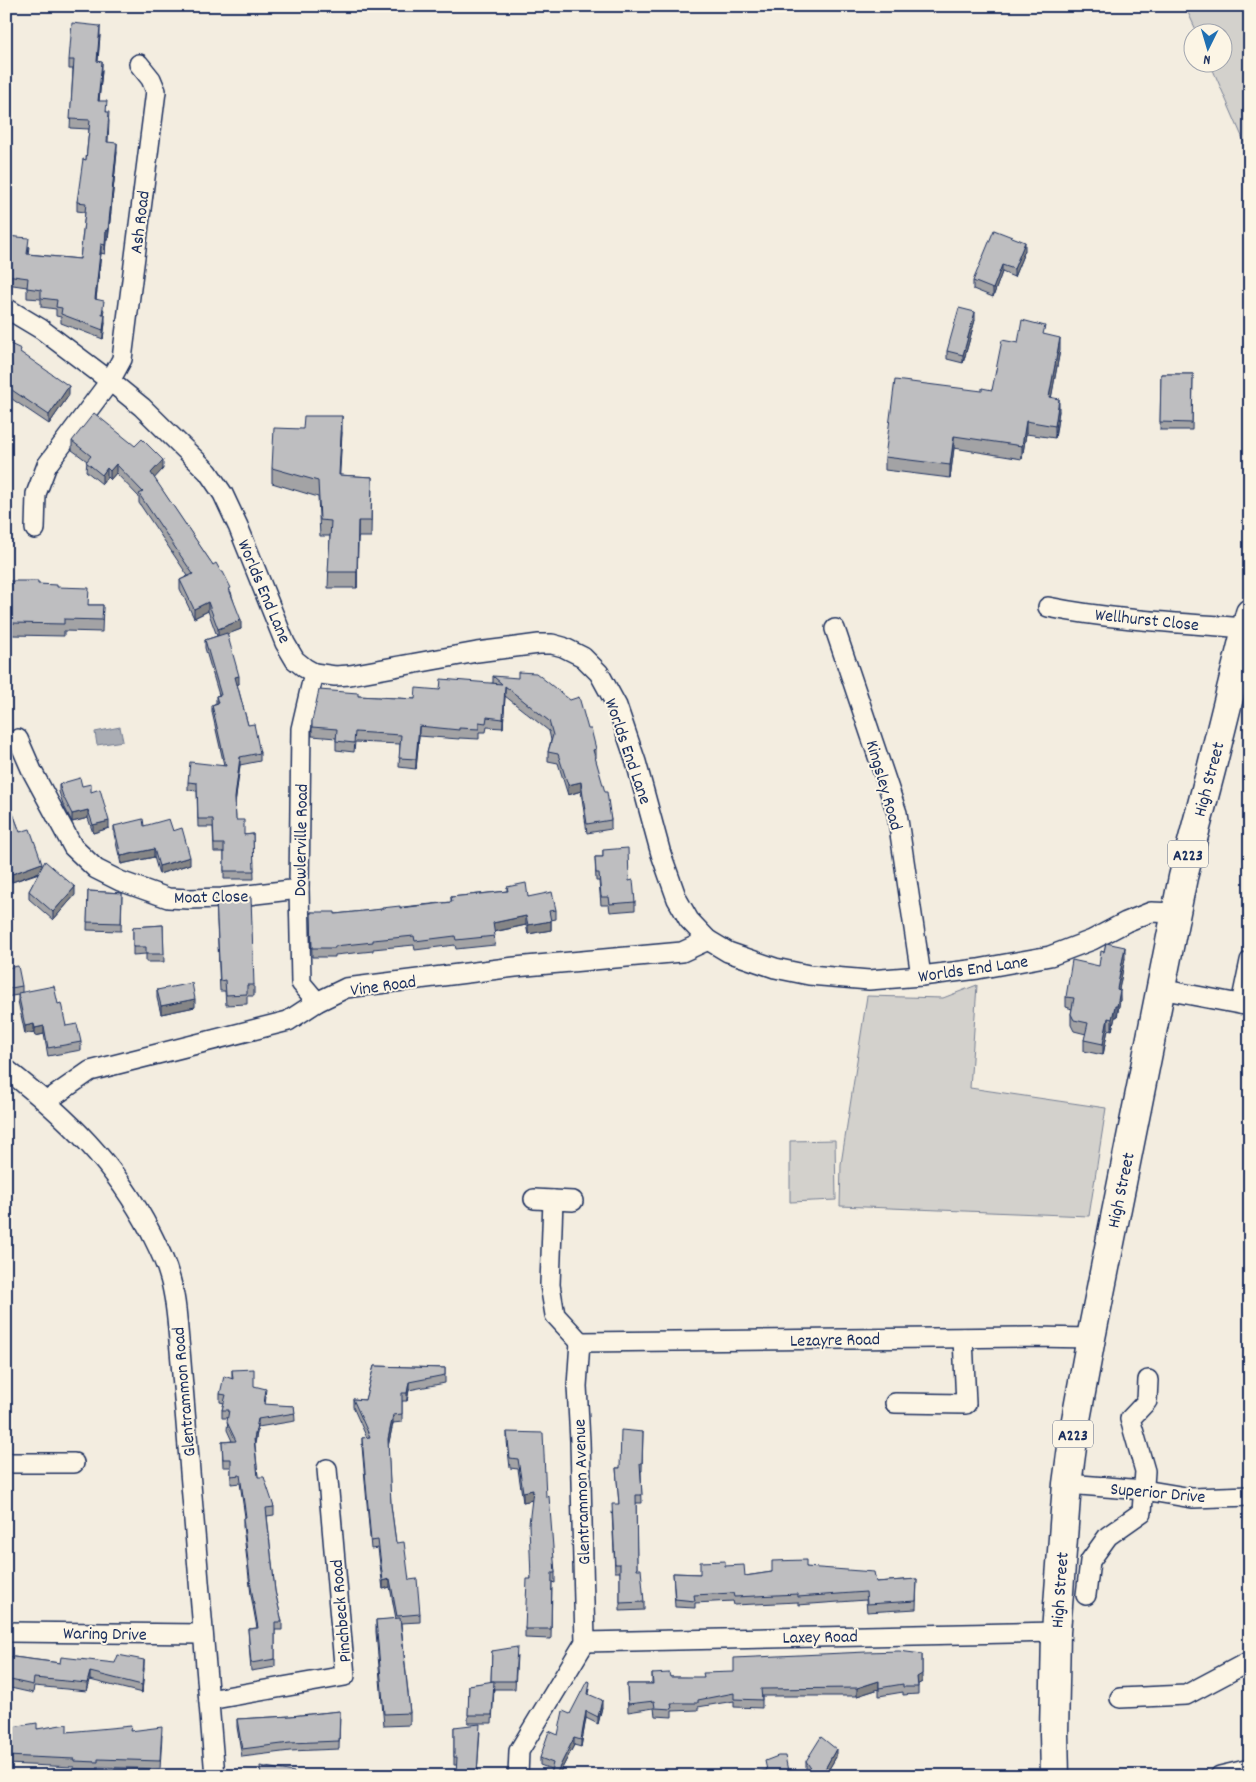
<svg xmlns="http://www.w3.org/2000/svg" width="1256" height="1782" font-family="Dekko,sans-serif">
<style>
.green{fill:#d3d1cc;stroke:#778095}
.water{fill:#a9acb3;stroke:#707a91}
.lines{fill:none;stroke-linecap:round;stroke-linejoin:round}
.minor-casing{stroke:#1b2f5e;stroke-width:22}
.primary-casing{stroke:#1b2f5e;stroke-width:31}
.minor{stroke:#fcf5e5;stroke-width:19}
.primary{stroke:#fcf5e5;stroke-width:28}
.wall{fill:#a3a3a5;stroke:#1b2f5e}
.shaded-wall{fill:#858586;stroke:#1b2f5e}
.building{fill:#bebec0;stroke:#1b2f5e}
.labels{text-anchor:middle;stroke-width:4;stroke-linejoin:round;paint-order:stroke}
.shield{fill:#fcf5e5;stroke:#5e6a86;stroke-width:1}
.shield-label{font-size:16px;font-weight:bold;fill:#1b2f5e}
.street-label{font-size:18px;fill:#1b2f5e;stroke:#fcf5e5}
</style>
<rect width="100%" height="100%" fill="#f3ede0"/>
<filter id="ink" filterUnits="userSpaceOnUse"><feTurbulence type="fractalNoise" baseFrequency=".02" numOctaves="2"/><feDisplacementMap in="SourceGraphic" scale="10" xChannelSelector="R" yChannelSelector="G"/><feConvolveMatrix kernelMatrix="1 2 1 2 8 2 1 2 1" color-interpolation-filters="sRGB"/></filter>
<g filter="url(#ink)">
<g class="green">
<path d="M1185 6H1250V155L1210 63 1224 62V32H1197Z"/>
<path d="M977 985 970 1088 1106 1108 1089 1216 840 1206 841 1164 867 996 943 998Z"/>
<path d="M835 1140 836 1200 790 1202V1141Z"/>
</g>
<path class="water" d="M120 727 123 741 97 745 95 732Z"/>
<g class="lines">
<defs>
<g id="minor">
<path d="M6 308 41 329 110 381 142 407 208 472 223 494 238 526 285 643 295 660 305 668 314 673 335 676 350 675 477 652 539 644H552L563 647 583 657 599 673 617 706 636 762 661 854 677 899 689 920 708 940 728 952 775 968 809 975 869 980 921 976 978 969 1050 956 1092 940 1126 922 1151 912 1175 913"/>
<path d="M35 529 36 494 47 465 110 381 122 359 156 91 151 79 139 64"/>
<path d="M1048 607C1113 620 1180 623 1246 628"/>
<path d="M835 629 897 813 921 976"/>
<path d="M314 673 301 729 299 889 301 983 317 1002"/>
<path d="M18 739 32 771 73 847 96 869 120 881 168 898 189 899 222 898 299 889"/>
<path d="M1160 989 1250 1006"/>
<path d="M1241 1004 1250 961"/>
<path d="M6 1069C67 1117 115 1163 151 1233 158 1247 165 1260 169 1275 177 1299 177 1325 180 1350L215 1776"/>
<path d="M47 1101 90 1071 288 1021 317 1002 346 988 515 967 682 952 708 940"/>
<path d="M534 1199 573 1201"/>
<path d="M580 1342 1034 1337 1091 1338"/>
<path d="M895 1403 966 1404 963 1338"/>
<path d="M6 1463H74"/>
<path d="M1067 1484 1144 1490 1192 1498 1250 1496"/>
<path d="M1086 1595 1090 1561 1108 1536 1142 1512 1145 1471 1130 1419 1147 1401 1148 1380"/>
<path d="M6 1632 203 1634"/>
<path d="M585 1642 1056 1632"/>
<path d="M1120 1698 1186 1695 1250 1661"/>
<path d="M209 1700 345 1676 327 1469"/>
<path d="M518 1776 519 1751 585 1642 580 1441 577 1386 580 1342 555 1315 550 1285 553 1200"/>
<path d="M1220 1776 1250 1769"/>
</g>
<path id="primary" d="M1055 1776 1054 1734 1056 1632 1067 1484 1075 1425 1091 1338 1183 877 1211 770 1250 613"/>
</defs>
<use href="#minor" class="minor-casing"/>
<use href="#primary" class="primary-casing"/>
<use href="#minor" class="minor"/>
<use href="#primary" class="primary"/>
</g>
<g class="wall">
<path d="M100 35 98 61 102 71 99 101 107 112 109 121 108 142 117 152 108 240H106L105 254 101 253 96 299 104 310 103 314 105 323 103 339 61 323V317L56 316V309L41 307V299L27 298V287L6 284V236L29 247 28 254 80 259 85 212 77 211V202L86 160 89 129 70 128 73 69H69V60Z"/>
<path d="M1025 250 1014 277 1002 272 993 297 973 289V281Z"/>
<path d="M975 320 963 363 947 359V351Z"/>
<path d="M1045 335 1060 350 1051 398 1059 411 1055 438 1026 434 1022 459 954 448 950 478 885 470V457L992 390 1018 343Z"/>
<path d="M6 342 21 353 69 395 49 424 6 395Z"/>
<path d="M1161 374H1193L1192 430H1160Z"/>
<path d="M342 432 339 475 372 477 371 537H358L357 588H328L330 536H320L318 497 272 483V468Z"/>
<path d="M72 441 163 469 154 478 231 592 241 629 227 634 239 684H237L248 725 260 753V761L240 765 235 804 236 820 244 835 253 834 254 879H224V852H214L213 827H198L197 791 188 790V782L224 765 212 712V705L216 703V696L219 695 205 648V640L217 636 208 611 194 618 180 589V580L188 576 139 503V497L116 473 110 480 107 477 102 484 86 471 87 461 72 450Z"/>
<path d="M6 581 38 584 57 587 88 605H103L102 632 64 631V636L12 635 9 643 6 640Z"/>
<path d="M493 676 596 758H595L611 820V829L587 833 581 791 568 795 558 763 548 761V752L551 740 549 731 505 696 503 728 487 727 486 732H479V739L459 738V739L419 736 416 769 399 767 400 744 355 742 354 752 336 750V738L312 736V721L358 696 415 699 440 690 493 683Z"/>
<path d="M59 784 82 786 91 792 109 828 93 833 88 818 72 822 63 804 59 792Z"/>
<path d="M6 795 20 832 42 866 75 895 53 920 29 899V891L39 873 12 882 6 866Z"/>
<path d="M114 826H144L173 831 190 864 159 874 154 857 121 864 114 834Z"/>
<path d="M603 850 629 881 635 902V910L610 912 609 905H601L599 881H596L595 857H603Z"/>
<path d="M507 887 556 910V919L551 920V930L528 934 526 925 494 932 495 945 456 949 455 945 415 950 414 945 373 949V951L335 955V957H312L311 912 335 914 451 902V897L507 891Z"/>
<path d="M88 891 122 893 121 931 87 930Z"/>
<path d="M216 899 254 985V996H247V1004L226 1005 225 991H220Z"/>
<path d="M163 925 164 962H146V954L133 955V927Z"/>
<path d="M1125 958 1119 989 1120 1000 1117 1017H1115L1112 1030 1108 1029 1103 1055 1084 1051V1040L1086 1034 1074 1031 1071 1025V1014L1072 1009 1066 1007V997L1099 966Z"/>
<path d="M6 968 22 986V993L58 1004 66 1026 81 1042V1050L48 1056 44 1034 35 1036 34 1032 25 1034 18 1001V995L6 997Z"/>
<path d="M157 990 195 1007 161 1014 157 998Z"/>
<path d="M374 1366 445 1368V1383L409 1390 407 1401H402V1422L393 1423 388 1446 391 1505 396 1543 420 1614V1622L401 1623 410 1713V1725L384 1726 376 1632V1620L396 1619 390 1587 383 1589 378 1548 371 1549 362 1446V1438H367L353 1407V1399L365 1400Z"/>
<path d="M232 1370 254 1386 266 1397 265 1405 294 1406 295 1421 258 1427 255 1444 258 1477 274 1507V1515L267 1516 275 1591 282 1622V1630H275V1667L251 1671 248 1629 257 1628 251 1595 243 1526V1518L245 1517 240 1483 231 1484V1467H223L222 1442 232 1441 227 1430 228 1418H222V1410L224 1403 220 1402V1394L232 1379Z"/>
<path d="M507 1432 546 1497 555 1573V1583L552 1582 551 1639 525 1638V1629L531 1579 532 1500 523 1502 518 1469 510 1468 507 1441Z"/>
<path d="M643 1432 642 1471H641L642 1503H636L637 1569 644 1602V1610L620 1611V1572H615L612 1512 619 1504 616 1468H620Z"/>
<path d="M725 1566 745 1576 806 1567 876 1582 917 1579 916 1609 867 1612 866 1600 798 1605V1602L734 1605 733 1601 695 1603V1608L675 1607 673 1573 700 1574Z"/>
<path d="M492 1651 517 1655 515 1689H494L492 1723H468L469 1685 491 1682Z"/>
<path d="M6 1656 60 1663 144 1668 142 1693 90 1680 87 1691 34 1686 33 1693 6 1687Z"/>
<path d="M652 1674 670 1677 922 1682 918 1684V1694L903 1695V1692L879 1696V1689L857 1696H762V1708L734 1707V1701L698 1707V1710L672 1711V1717L655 1716 654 1708 628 1712 627 1684H652Z"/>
<path d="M590 1689 589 1694 602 1707 598 1724 586 1718 581 1747 574 1745 558 1776H550L551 1769 540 1765V1758L558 1735 570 1714Z"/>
<path d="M340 1711 339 1749 290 1751 242 1757 237 1727V1719L291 1716Z"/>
<path d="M454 1727 480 1731 477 1774 457 1765H454Z"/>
<path d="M37 1729 67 1732 131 1731 162 1735 160 1769 98 1767V1770L74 1769V1767L6 1764V1732Z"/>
<path d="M836 1757 825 1776H811L806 1769V1761Z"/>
</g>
<g class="shaded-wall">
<path d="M100 26V35L97 70V61Z"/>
<path d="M102 62V71L98 110V101Z"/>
<path d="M117 143V152L108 240V231Z"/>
<path d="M106 230V240L105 254V245Z"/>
<path d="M1025 242V250L1014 277V269Z"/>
<path d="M101 244V253L95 308V299Z"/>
<path d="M1002 265V272L993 297V289Z"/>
<path d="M975 312V320L963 363V355Z"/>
<path d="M105 314V323L103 339V330Z"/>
<path d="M1060 338V350L1049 410V397Z"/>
<path d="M69 386V395L49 424V415Z"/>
<path d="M1059 399V411L1055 438V426Z"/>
<path d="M342 416V432L339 490V475Z"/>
<path d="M1026 421V434L1022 459V446Z"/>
<path d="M954 436V448L950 478V465Z"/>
<path d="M163 460V469L151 482V473Z"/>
<path d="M116 464V473L110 480V471Z"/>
<path d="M107 468V477L102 484V475Z"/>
<path d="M358 521V537L357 588V572Z"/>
<path d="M208 602V611L194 618V609Z"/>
<path d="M241 620V629L218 638V629Z"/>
<path d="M12 623V635L9 643V631Z"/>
<path d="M239 676V684L235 685V677Z"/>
<path d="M505 686V696L503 728V719Z"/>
<path d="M419 726V736L416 769V759Z"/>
<path d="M596 749V758L593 759V750Z"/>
<path d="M240 757V765L235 805V798Z"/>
<path d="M581 782V791L568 795V785Z"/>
<path d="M88 810V818L72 822V814Z"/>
<path d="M109 821V828L93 833V825Z"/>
<path d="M154 849V857L121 864V856Z"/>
<path d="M190 857V864L159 874V866Z"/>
<path d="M42 863V871L12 882V874Z"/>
<path d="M75 887V895L53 920V912Z"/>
<path d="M526 916V925L493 932V923Z"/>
<path d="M551 921V930L528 934V925Z"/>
<path d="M1125 947V958L1117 1000V989Z"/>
<path d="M1120 990V1000L1117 1017V1006Z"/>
<path d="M195 999V1007L161 1014V1006Z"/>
<path d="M1115 1006V1017L1112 1030V1019Z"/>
<path d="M1108 1018V1029L1103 1055V1044Z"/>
<path d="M34 1024V1032L25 1034V1026Z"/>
<path d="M44 1026V1034L35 1036V1028Z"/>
<path d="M409 1382V1390L407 1401V1393Z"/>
<path d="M393 1415V1423L388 1447V1439Z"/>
<path d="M258 1419V1427L254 1447V1439Z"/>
<path d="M533 1490V1500L523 1502V1492Z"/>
<path d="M390 1579V1587L383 1589V1581Z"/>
<path d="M922 1654V1682L917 1685V1677Z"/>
<path d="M144 1660V1668L142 1693V1685Z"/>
<path d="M90 1672V1680L87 1691V1683Z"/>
<path d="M879 1681V1689L857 1696V1688Z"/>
<path d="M602 1700V1707L598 1724V1717Z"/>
<path d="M586 1711V1718L581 1747V1740Z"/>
<path d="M574 1738V1745L558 1776H555Z"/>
<path d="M836 1749V1757L825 1776H821Z"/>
</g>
<g class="building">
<path d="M72 23 100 26 97 61 102 62 98 101H107L106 112H109L107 142 117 143 108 231 106 230 105 245 101 244 95 299 104 301 102 314H105L103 330 61 314 62 308 56 307 57 300 41 298V290L27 288 28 278 6 275V236L29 238 27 254 80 259 86 203 77 202 83 159 86 160 90 120 70 119 74 60H69Z"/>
<path d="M994 230 1025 242 1014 269 1002 265 993 289 973 281Z"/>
<path d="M959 308 975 312 963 355 947 351Z"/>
<path d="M1022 320 1045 326 1043 334 1060 338 1049 397 1059 399 1055 426 1026 421 1022 446 954 436 950 465 885 457 895 380 982 391V388L992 390 1002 340 1018 343Z"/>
<path d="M6 342 21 349 20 352 69 386 49 415 6 386Z"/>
<path d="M1161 374H1193L1192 423 1160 422Z"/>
<path d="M94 413 135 446 142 439 163 460 151 473 213 565 216 563 221 572H223L231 588 229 589 241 620 218 629 208 602 194 609 180 580 193 574 139 494 143 492 116 464 110 471 107 468 102 475 86 462 91 456 72 441Z"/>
<path d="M304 416H342L339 475 372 477 371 521H358L357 572H328L331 521 320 520 318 481 272 468 274 428 303 429Z"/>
<path d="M6 581H38V584L57 585V587L89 588 88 605H103L102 620 64 619V624L12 623 9 631 6 628Z"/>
<path d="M227 633 239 676 235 677 248 725 254 724 260 753 240 757 235 798 236 820H244V835L253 834 254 871H224V844H214L213 819H198L197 783 188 782 190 762 226 766 212 705 218 703 216 696 221 695 205 640Z"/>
<path d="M518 672 536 673 570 700 579 697 588 729H591L596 749 593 750 605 792H607L611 820 587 824 581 782 568 785 558 754 548 752 553 735 549 721 505 686 503 719 487 717 486 723 479 722V729L459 728V730L419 726 416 759 399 758 401 735 355 732 354 743 336 741 337 729 312 727V721L319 690 358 693V696L415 699 416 688 440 690 441 679 502 684 493 676 518 678Z"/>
<path d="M80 778 82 786 91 784V792L100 789 109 821 93 825 88 810 72 814 63 796 59 784Z"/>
<path d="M6 795 20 832 30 829 42 863 12 874 6 858Z"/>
<path d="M143 819 144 826 169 819 173 831 182 828 190 857 159 866 154 849 121 856 114 826Z"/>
<path d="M628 848 629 881 633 880 635 902 610 904 609 897H601L599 873H596L595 857H603V850Z"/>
<path d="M45 861 75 887 53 912 29 891Z"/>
<path d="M526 883 528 897 552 892 556 910 549 911 551 921 528 925 526 916 493 923 495 936 456 940 455 936 415 941 414 936 373 940V942L335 946V948H312L311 912H335V914L382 909V908L400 906V908L452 902 451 897 508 891 507 887Z"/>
<path d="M88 891 122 893 121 923 87 922Z"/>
<path d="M251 897 254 985H247V994L226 995 225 980 220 981 216 899Z"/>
<path d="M163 925 164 954H146V947H133V927Z"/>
<path d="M1106 943 1125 947 1117 989 1120 990 1117 1006H1115L1112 1019 1108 1018 1103 1044 1084 1040 1088 1023 1074 1020 1071 1014 1074 998 1066 997 1072 960 1099 966 1101 951 1104 952Z"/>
<path d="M18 966 22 986 6 989V968Z"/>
<path d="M192 983 195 999 161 1006 157 990Z"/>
<path d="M54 986 58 1004 61 1003 66 1026 77 1024 81 1042 48 1048 44 1026 35 1028 34 1024 25 1026 18 993Z"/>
<path d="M374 1366 445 1368V1375L409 1382 407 1393H402V1414L393 1415 388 1439 391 1505 396 1543 404 1542 409 1580 417 1579 420 1614 397 1616 390 1579 383 1581 378 1540 371 1541 362 1438 370 1437 353 1399 365 1400Z"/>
<path d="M254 1369V1386L266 1389 264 1404 294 1406 295 1413 258 1419 254 1439 258 1477H264L274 1507 266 1508 275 1591 282 1622H275V1659L251 1663 248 1629 258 1628 251 1587 243 1518 246 1517 240 1475 231 1476V1459H223L222 1442 236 1441 227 1422 229 1410H222L226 1395 220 1394 224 1376 233 1379 232 1370Z"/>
<path d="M621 1430 643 1432 642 1463H640L642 1495H636L637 1569H641L644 1602 620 1603V1564H615L612 1504H619L616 1468H620Z"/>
<path d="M507 1432 543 1433 546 1497 549 1496 555 1573H552L551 1629H525L527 1579H531L529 1524 533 1490 523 1492 518 1459 510 1458Z"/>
<path d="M806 1560V1567L874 1572 876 1582 917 1579 916 1601 867 1604 866 1592 798 1597V1594L734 1597 733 1593 694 1595 695 1601 675 1599 673 1573 700 1574V1562L725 1561V1566L744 1565 745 1576 772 1572V1561Z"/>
<path d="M400 1618 410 1713 384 1714 376 1620Z"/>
<path d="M517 1647 515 1681H491L492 1651Z"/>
<path d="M899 1651 922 1654V1674L917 1677 918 1687H903V1684L879 1688V1681L857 1688 761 1689 762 1700 734 1699V1693L698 1700V1703H671L672 1709 655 1708 654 1701 628 1704 627 1684H653L652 1674 669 1673 670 1677H704L703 1673 734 1672V1658L866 1652Z"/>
<path d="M118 1655 144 1660 142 1685 90 1672 87 1683 34 1678 33 1685 6 1679V1656L60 1663 61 1657 115 1663Z"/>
<path d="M494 1681 492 1715H468L469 1685Z"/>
<path d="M587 1681 590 1682 588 1694 602 1700 598 1717 586 1711 581 1740 574 1738 555 1776 550 1775 553 1763 540 1758 549 1731 558 1735 563 1711 570 1714Z"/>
<path d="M340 1711 339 1741 290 1743 242 1749 237 1719 291 1716Z"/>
<path d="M37 1723V1729L67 1724V1732L131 1726 130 1731 162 1727 160 1761 98 1759V1762L74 1761V1759L6 1756V1732H12V1727Z"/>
<path d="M480 1724 477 1774 482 1773V1776H456L457 1757H454V1727Z"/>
<path d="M821 1737 836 1749 821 1776H816L806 1761Z"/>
<path d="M778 1756H785L789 1776H737L767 1770 765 1761Z"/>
<path d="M260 1766 294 1772V1776H261Z"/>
</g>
</g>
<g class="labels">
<g class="shield">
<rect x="1168" y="840.5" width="40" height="27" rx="4"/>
<rect x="1053" y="1420.5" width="40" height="27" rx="4"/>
</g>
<g class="shield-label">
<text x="1188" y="860">A223</text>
<text x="1073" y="1440">A223</text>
</g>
<g class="street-label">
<text transform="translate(139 222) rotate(-83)" y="6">Ash Road</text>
<text transform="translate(265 591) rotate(67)" y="6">Worlds End Lane</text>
<text transform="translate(1147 619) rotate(6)" y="6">Wellhurst Close</text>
<text transform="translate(629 751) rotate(71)" y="6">Worlds End Lane</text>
<text transform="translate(1208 779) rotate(-75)" y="6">High Street</text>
<text transform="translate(885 785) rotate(74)" y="6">Kingsley Road</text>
<text transform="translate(300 840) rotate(-89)" y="6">Dowlerville Road</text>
<text transform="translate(211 896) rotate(-1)" y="6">Moat Close</text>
<text transform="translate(973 968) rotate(-8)" y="6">Worlds End Lane</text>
<text transform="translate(383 985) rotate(-8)" y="6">Vine Road</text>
<text transform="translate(1120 1190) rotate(-78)" y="6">High Street</text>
<text transform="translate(835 1339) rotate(-1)" y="6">Lezayre Road</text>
<text transform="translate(183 1392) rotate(-95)" y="6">Glentrammon Road</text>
<text transform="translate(581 1492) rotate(-92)" y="6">Glentrammon Avenue</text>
<text transform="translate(1158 1492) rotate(5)" y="6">Superior Drive</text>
<text transform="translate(1059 1590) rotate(-86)" y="6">High Street</text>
<text transform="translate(340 1611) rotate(-95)" y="6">Pinchbeck Road</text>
<text transform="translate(105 1633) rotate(1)" y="6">Waring Drive</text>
<text transform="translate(820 1636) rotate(-1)" y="6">Laxey Road</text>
</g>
</g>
<rect width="1256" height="1782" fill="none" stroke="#fcf5e5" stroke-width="25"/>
<rect x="12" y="12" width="1231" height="1757" fill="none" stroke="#1b2f5e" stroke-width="2" filter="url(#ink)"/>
<g transform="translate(1208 48) rotate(185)"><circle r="24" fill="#fcf5e5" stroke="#a2a6af"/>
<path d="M0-4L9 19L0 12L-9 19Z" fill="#1f6fb2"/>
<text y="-8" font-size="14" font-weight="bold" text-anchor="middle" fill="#1b2f5e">N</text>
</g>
</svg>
